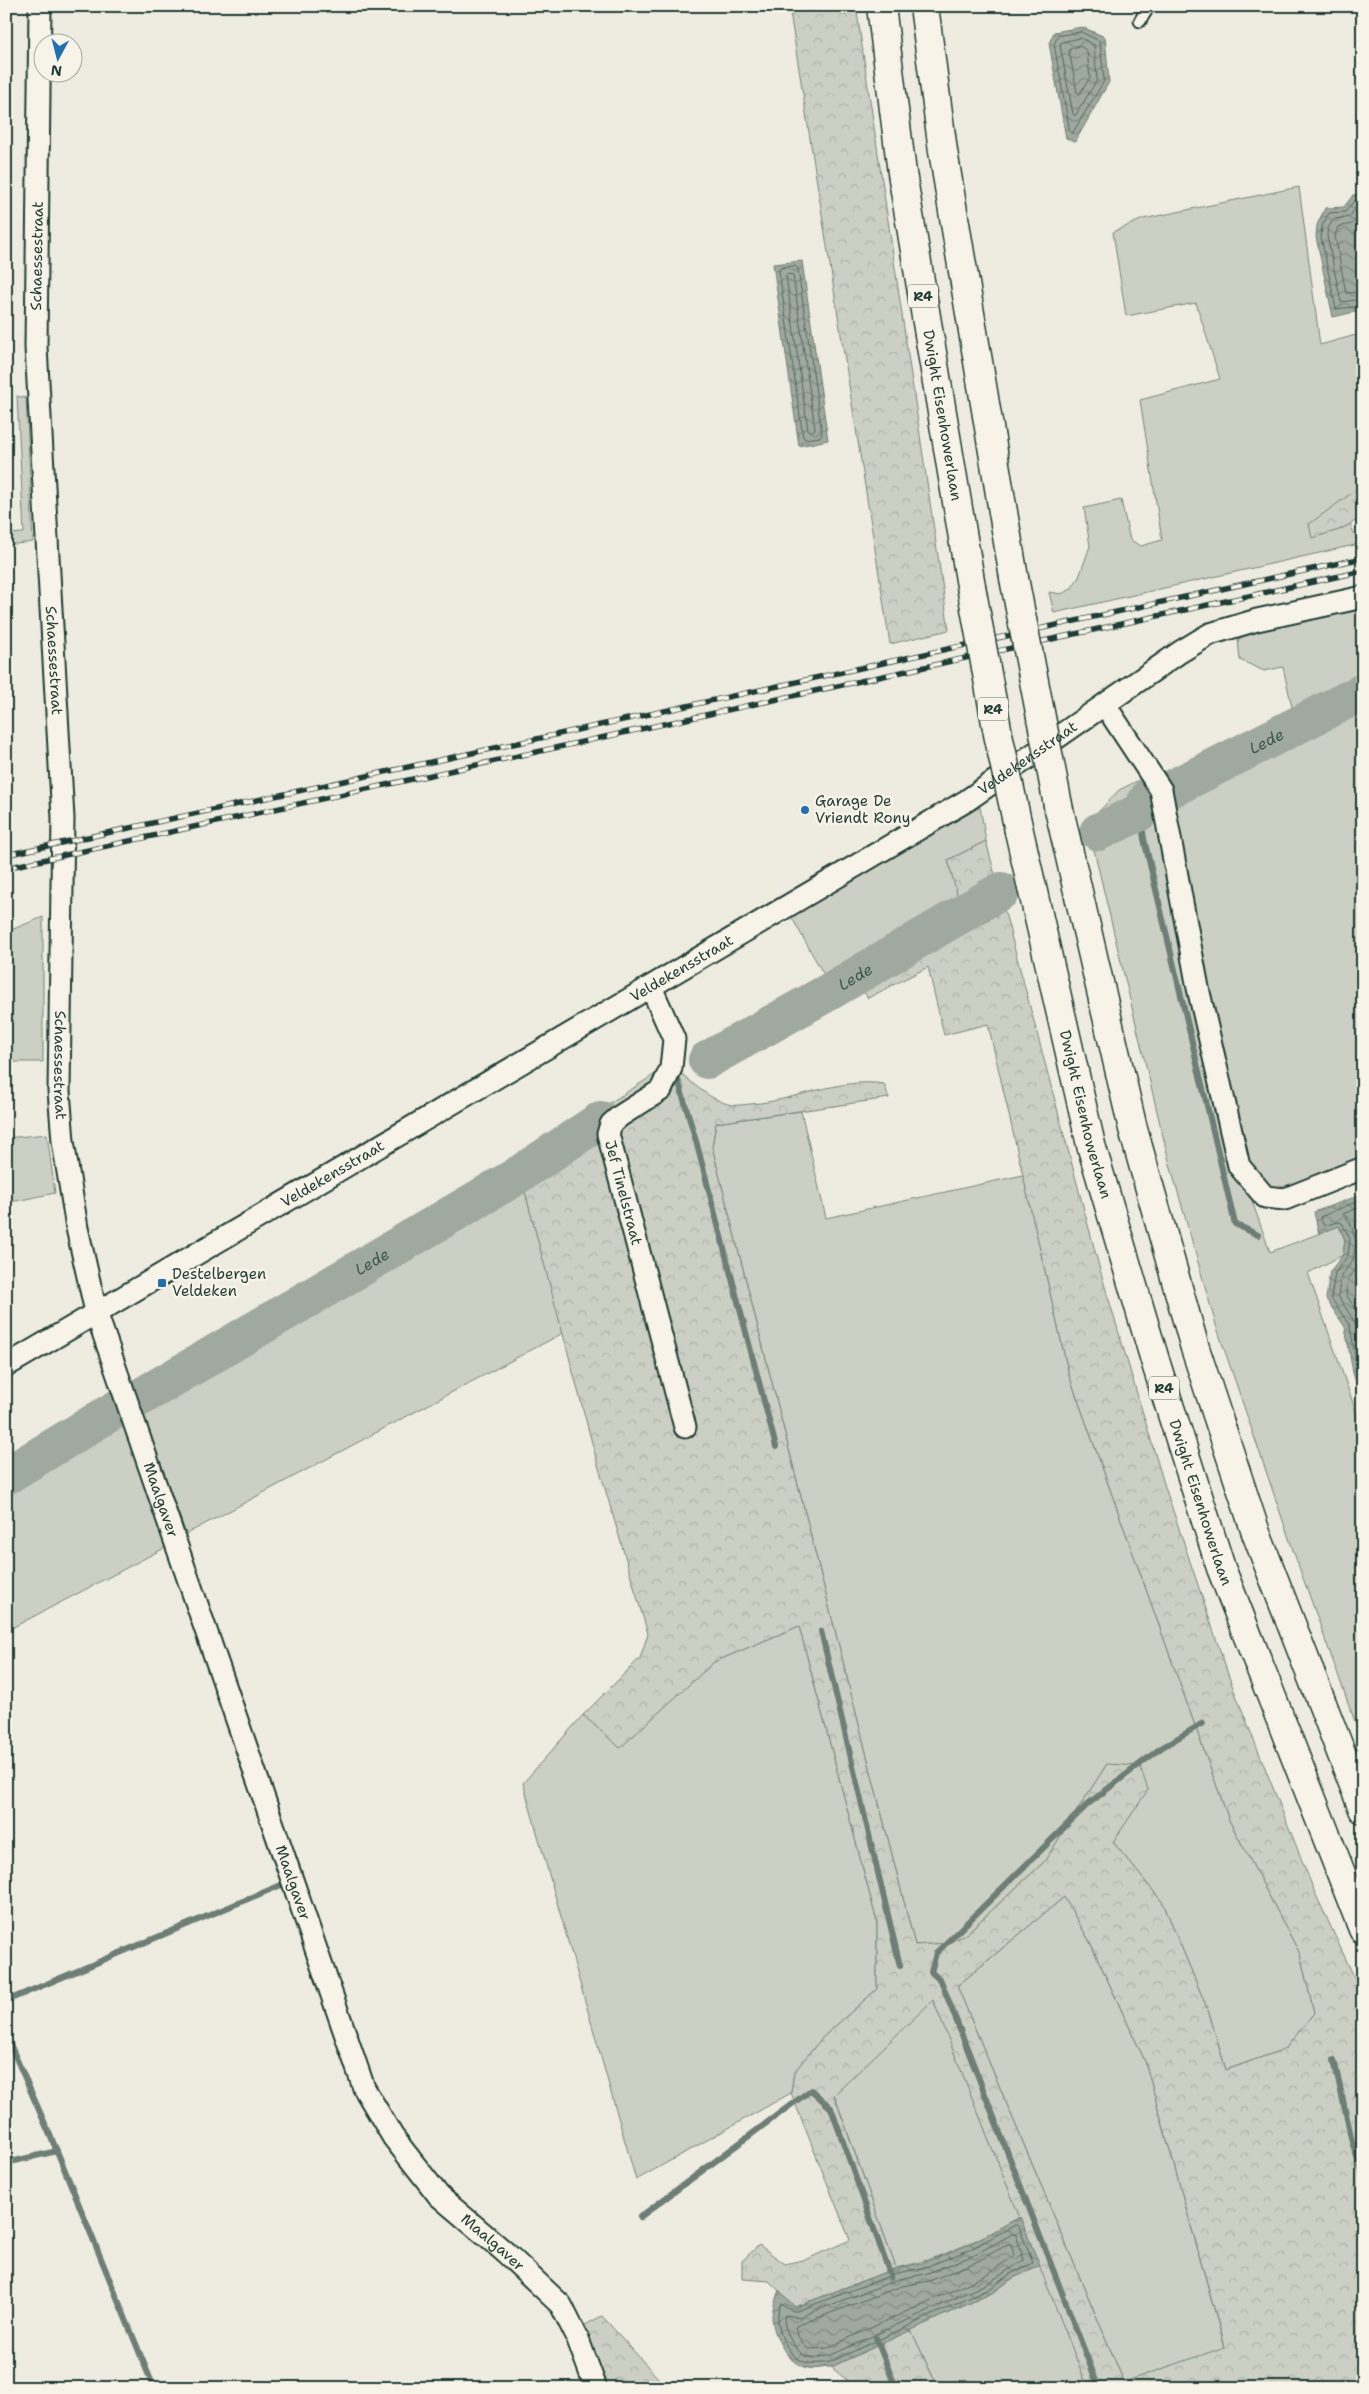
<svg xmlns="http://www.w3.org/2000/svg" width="1369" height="2394" font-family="'Shantell Sans',sans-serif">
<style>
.green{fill:#cccfc4;stroke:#76867c}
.forest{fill:url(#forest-crowns);stroke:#76867c;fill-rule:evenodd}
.water{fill:url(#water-waves);stroke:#6c7e74}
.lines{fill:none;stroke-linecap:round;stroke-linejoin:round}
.shore{stroke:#52685f;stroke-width:1}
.stream{stroke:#6c7e74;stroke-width:6}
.river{stroke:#9fa99f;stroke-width:38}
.lane-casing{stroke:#1f3d34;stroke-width:15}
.street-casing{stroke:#1f3d34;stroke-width:25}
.highway-casing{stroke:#1f3d34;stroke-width:31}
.lane{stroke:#f7f3e8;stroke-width:11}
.street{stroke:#f7f3e8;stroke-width:21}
.highway{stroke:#f7f3e8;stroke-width:28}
.rail-casing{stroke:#1f3d34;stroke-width:5.5}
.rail{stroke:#f7f3e8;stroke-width:4;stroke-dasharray:11;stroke-linecap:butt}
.highway-bridge-casing{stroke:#1f3d34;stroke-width:31;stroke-linecap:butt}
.highway-bridge{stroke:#f7f3e8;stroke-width:28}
.poi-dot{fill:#1f6fb2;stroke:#f7f3e8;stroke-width:2}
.labels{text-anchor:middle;stroke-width:5;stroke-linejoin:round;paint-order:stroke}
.shield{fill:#f7f3e8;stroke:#60746a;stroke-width:1}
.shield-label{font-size:14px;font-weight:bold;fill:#1f3d34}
.street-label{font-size:15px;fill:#1f3d34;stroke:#f7f3e8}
.poi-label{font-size:15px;fill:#1f3d34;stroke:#f7f3e8;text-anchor:start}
.water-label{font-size:16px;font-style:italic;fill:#3f584f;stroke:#f7f3e8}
</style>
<defs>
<pattern id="forest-crowns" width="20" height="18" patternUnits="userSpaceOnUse" patternTransform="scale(1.25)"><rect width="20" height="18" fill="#cccfc4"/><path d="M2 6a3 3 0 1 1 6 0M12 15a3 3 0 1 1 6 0" fill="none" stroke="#afb3a9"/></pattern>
<pattern id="water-waves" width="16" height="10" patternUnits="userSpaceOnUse" patternTransform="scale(1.25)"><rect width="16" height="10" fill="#9fa99f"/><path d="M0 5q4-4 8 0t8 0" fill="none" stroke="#818b82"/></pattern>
</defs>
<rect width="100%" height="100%" fill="#eeece1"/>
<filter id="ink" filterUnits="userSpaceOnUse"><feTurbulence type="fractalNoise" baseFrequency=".02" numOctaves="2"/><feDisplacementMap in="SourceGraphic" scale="10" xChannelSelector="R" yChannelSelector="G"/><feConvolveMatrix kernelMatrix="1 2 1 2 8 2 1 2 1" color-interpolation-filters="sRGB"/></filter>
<g filter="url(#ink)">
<g class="green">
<path d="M1299 187 1320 345 1363 333V485L1309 525 1339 530 1350 524 1359 544 1054 613 1049 592 1061 594 1071 589 1079 577 1090 546 1084 508 1121 500 1130 540 1141 546 1162 540 1140 400 1220 379 1196 303 1126 316 1113 232 1143 219Z"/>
<path d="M17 396 26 398 33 542 6 545V534L24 533Z"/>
<path d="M1363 605V1158L1252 1201 1270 1252 1339 1226 1345 1240 1343 1255 1308 1273 1363 1432V1744L1294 1553 1216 1325 1169 1161 1093 846 1089 822 1119 790 1143 778 1300 743 1283 667 1264 671 1240 660 1238 640 1248 631Z"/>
<path d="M980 807 986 841 948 860 962 910 828 982 791 916Z"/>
<path d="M43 917V1062H6V932Z"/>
<path d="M801 1111 826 1218 1023 1175 1069 1375 1229 1820 1300 1954 1314 2013 1285 2049 1226 2070 1209 2013 1163 1903 1113 1842 1129 1816 1107 1764 1044 1862 965 1935 948 1943 915 1945 712 1147 716 1123Z"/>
<path d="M47 1134 55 1193 6 1203V1138Z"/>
<path d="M517 1162 563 1333 186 1534 132 1383Z"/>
<path d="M115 1400 172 1544 6 1631V1466Z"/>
<path d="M799 1626 877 1922V1989L822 2038 794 2072 791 2093 636 2180 523 1783 583 1715 620 1747 714 1662Z"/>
<path d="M1064 1897 1090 1942 1145 2061 1225 2348 1124 2382 957 1986Z"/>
<path d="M933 1999 1020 2217C980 2239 941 2259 896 2268L834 2094Z"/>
<path d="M1040 2266 1088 2388H938L911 2330 994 2292 1013 2278Z"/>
</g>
<g class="forest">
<path d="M789 6H856L949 630 890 644Z"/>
<path d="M1363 485V517L1339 530 1312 538 1309 524Z"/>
<path d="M986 841 1100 1270 1165 1487 1230 1680 1315 1893 1363 1996V2388H1088L933 2000 834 2095 896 2268 795 2307 769 2281 742 2279V2261L759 2245 785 2264 807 2259 850 2240 791 2093 794 2072 822 2038 877 1989V1922L799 1626 714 1662 620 1748 583 1715 640 1658 648 1634 596 1458 517 1162 671 1064C689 1080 708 1100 732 1105 737 1106 745 1104 751 1104 795 1101 839 1077 884 1084L889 1098 716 1123 712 1147 915 1945 948 1943 965 1935 1044 1862 1107 1764 1140 1766 1148 1790 1113 1842 1163 1903 1209 2013 1226 2070 1285 2049 1314 2013 1300 1954 1229 1820 1069 1375 988 1024 944 1035 928 967 868 998 849 971 961 910 948 860ZM1064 1897 1090 1942 1145 2061 1225 2347 1124 2382 957 1986Z"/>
<path d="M602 2316 667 2388H610L581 2327Z"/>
<path d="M911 2330 938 2388H856L831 2367Z"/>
</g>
<g class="water">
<path d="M1082 27 1105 37 1109 82 1075 142 1066 138 1049 43 1054 32Z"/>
<path d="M1363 194V310L1333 317 1316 237 1317 225 1325 208 1344 207 1353 195Z"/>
<path d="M802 261 828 440 799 446 773 264Z"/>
<path d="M1363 1194V1402L1353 1373 1345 1327 1326 1299 1330 1271 1343 1255 1345 1240 1339 1226 1319 1234 1314 1212Z"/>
<path d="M1020 2217 1040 2266 1013 2278 994 2292 831 2367C824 2367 815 2370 808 2368 788 2365 773 2336 772 2317 772 2309 776 2298 779 2290L795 2307 896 2268 922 2263 968 2245Z"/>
</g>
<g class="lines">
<g class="shore">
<path d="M1081 32 1100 41 1104 81 1072 134 1070 132 1054 44 1058 36Z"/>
<path d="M1081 38 1094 45 1097 80 1075 116 1073 114 1060 45 1063 42Z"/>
<path d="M1080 46 1087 51 1090 78 1079 94 1077 92 1069 50Z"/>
<path d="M1363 199 1354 201 1345 212 1329 213 1322 226 1321 237 1336 309 1363 306"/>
<path d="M1363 205 1357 207 1349 217 1334 219 1328 228 1327 236 1341 302 1363 299"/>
<path d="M1363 213 1352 224 1338 227 1335 236 1346 293 1363 292"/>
<path d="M795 266 798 269 822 434 820 437 805 439 803 437 779 271 781 268Z"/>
<path d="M788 274 793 275 815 429 811 432 808 430 786 276Z"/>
<path d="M1363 1199 1320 1217 1324 1226 1337 1222 1342 1223 1350 1239 1348 1255 1335 1273 1331 1298 1350 1326 1358 1372 1363 1387"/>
<path d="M1363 1206 1343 1214 1350 1222 1356 1241 1353 1260 1341 1276 1338 1296 1356 1324 1363 1364"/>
<path d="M1363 1247 1360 1264 1348 1279 1346 1294 1363 1321"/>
<path d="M1016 2225 1019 2227 1033 2263 1010 2274 991 2288 830 2362C821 2363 811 2365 802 2361 784 2353 772 2320 781 2303L793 2311H797L897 2273 923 2268 969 2250Z"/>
<path d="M1013 2234 1016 2235 1024 2260 988 2283 829 2356C821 2356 812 2359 805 2356 794 2350 781 2326 785 2315L799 2317 899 2279 925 2274 972 2256Z"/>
<path d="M1009 2244 1012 2246 1014 2256 984 2276 827 2348 808 2349 801 2342 795 2329 796 2326 902 2286 929 2281 976 2262Z"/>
</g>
<g class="stream">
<path d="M1140 812 1144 839 1235 1224 1258 1235"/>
<path d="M677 1076 696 1141 776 1447"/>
<path d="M821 1631 900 1966"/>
<path d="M6 2001 281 1885"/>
<path d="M6 2035 57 2151 154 2388"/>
<path d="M1334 2060 1352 2141 1363 2177"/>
<path d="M6 2163 57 2151"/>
<path d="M640 2217 811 2090 831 2108 891 2277"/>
<path d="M876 2338 896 2388"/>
<path d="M1099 2388 941 1981 931 1972 936 1953 1088 1804 1161 1748 1203 1723"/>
</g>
<g class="river">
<path id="s1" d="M1169 790 1363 692"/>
<path d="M1098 832 1140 812 1151 794"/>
<path id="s2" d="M707 1060 827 993 1001 891"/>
<path id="s3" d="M139 1398 512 1179 601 1120"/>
<path d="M6 1476 118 1408"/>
</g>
<defs>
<path id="lane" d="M1140 21 1149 6"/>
<g id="street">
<path id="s4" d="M40 6 36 347 63 818 59 1091 63 1141 77 1228 96 1312 364 2088 393 2137 439 2196 506 2253 561 2305 577 2337 596 2388"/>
<path d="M1105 705 1161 790 1198 988 1239 1166 1265 1197 1285 1199 1363 1168"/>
<path id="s5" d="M651 987 674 1039 671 1068 661 1090 620 1116 611 1124 608 1134 685 1427"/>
<path id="s6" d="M6 1366 966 801 1180 652 1210 634 1257 620 1363 597"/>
</g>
<g id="highway">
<path id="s7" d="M881 6 902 173 971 586"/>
<path d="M924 6 943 151 1014 578"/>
<path d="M1058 805 1133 1129 1195 1348 1256 1533 1363 1809"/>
<path id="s8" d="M1019 831 1091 1145 1157 1367 1221 1568 1363 1929"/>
</g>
</defs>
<use href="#lane" class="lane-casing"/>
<use href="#street" class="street-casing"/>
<use href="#highway" class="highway-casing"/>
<use href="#lane" class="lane"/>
<use href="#street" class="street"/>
<use href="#highway" class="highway"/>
<defs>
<g id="rail">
<path d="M6 855 1363 558"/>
<path d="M6 868 1363 571"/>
</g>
</defs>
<use href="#rail" class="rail-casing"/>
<use href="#rail" class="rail"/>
<defs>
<g id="highway-bridge">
<path d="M1014 578 1058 805"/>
<path d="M971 586 998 734 1019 831"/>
</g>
</defs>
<use href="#highway-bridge" class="highway-bridge-casing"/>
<use href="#highway-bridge" class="highway-bridge"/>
</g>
</g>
<g class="poi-dot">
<circle cx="805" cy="810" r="5"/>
<rect x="157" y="1278" width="10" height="10" rx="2.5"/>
</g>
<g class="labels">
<g class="shield">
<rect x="908" y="284.5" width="30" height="23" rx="4"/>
<rect x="978" y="697.5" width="30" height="23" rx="4"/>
<rect x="1149" y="1376.5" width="30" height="23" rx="4"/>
</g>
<g class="shield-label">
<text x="923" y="301">R4</text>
<text x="993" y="714">R4</text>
<text x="1164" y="1393">R4</text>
</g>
<g class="street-label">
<text transform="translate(37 256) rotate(-89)" y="5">Schaessestraat</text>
<text dy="5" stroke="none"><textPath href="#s7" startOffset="414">Dwight Eisenhowerlaan</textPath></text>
<text dy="5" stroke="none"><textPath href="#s4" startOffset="655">Schaessestraat</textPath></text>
<text dy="5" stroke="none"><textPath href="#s6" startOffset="1189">Veldekensstraat</textPath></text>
<text dy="5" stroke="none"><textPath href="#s6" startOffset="784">Veldekensstraat</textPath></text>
<text dy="5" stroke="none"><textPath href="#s4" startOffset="1060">Schaessestraat</textPath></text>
<text dy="5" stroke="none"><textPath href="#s8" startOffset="291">Dwight Eisenhowerlaan</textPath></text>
<text dy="5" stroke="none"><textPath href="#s6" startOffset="379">Veldekensstraat</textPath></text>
<text dy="5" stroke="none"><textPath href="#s5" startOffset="242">Jef Tinelstraat</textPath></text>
<text dy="5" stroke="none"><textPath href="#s4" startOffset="1509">Maalgaver</textPath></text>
<text dy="5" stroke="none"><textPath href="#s8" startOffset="696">Dwight Eisenhowerlaan</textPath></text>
<text dy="5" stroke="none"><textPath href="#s4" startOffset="1914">Maalgaver</textPath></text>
<text dy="5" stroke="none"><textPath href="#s4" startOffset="2334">Maalgaver</textPath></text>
</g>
<g class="poi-label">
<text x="815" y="806">Garage De<tspan x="815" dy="17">Vriendt Rony</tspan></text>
<text x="172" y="1279">Destelbergen<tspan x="172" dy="17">Veldeken</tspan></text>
</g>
<g class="water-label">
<text dy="6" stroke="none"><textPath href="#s1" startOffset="109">Lede</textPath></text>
<text dy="6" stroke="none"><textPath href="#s2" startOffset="170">Lede</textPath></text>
<text dy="6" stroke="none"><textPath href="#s3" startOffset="270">Lede</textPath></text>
</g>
</g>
<rect width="1369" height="2394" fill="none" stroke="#f7f3e8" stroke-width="25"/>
<rect x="12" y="12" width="1344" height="2369" fill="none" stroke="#1f3d34" stroke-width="2" filter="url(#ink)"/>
<g transform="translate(58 58) rotate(187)"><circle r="24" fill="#f7f3e8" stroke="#a1aaa0"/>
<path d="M0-4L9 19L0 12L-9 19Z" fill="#1f6fb2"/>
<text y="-8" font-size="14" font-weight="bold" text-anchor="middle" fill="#1f3d34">N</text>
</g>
</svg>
